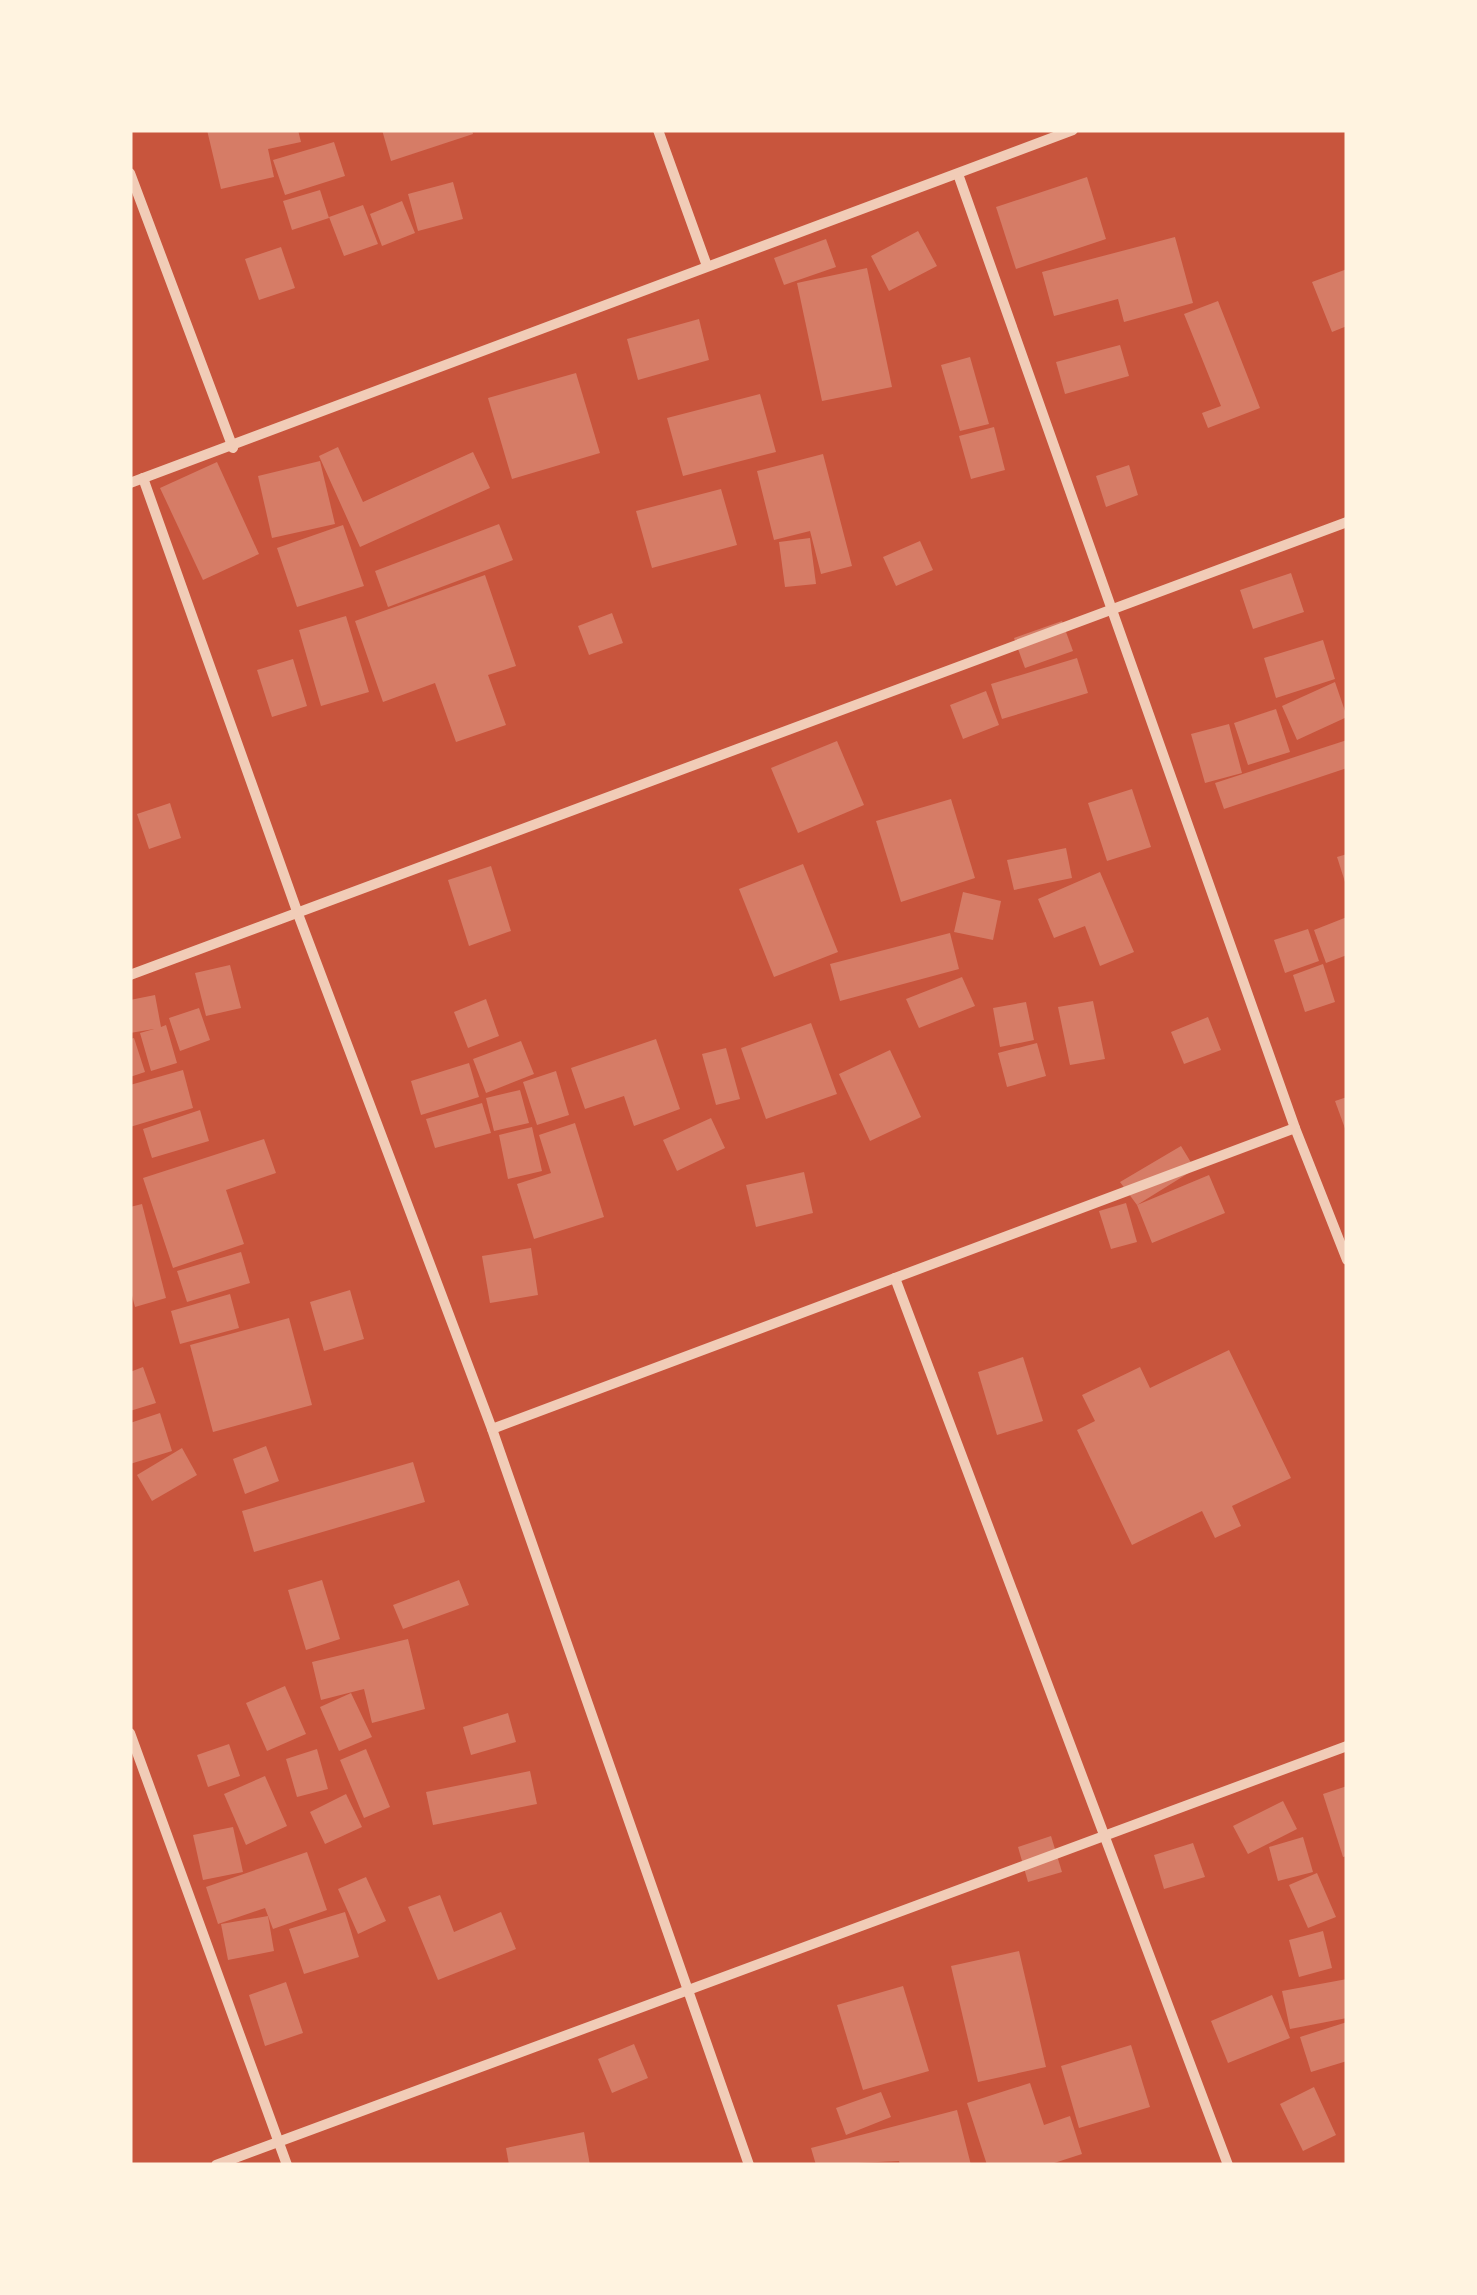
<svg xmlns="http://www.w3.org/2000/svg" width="1477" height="2295" font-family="'Fira Sans Condensed',sans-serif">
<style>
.building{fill:#d67c66}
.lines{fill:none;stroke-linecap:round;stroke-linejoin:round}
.minor{stroke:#f1ccb7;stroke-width:10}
</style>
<rect width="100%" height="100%" fill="#c8553d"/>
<g class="building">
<path d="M207 130H298L301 142 268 149 274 177 221 189Z"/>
<path d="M382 130H472L473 134 391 161Z"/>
<path d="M334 142 345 176 285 195 273 160Z"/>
<path d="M1087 177 1106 239 1016 269 996 207Z"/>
<path d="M453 182 463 219 418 231 408 194Z"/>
<path d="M320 190 329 218 292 230 283 201Z"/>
<path d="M402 201 415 233 382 246 370 214Z"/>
<path d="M363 205 378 244 344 256 329 217Z"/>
<path d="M918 231 937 266 889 291 871 256Z"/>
<path d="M1175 237 1193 303 1124 322 1118 299 1054 316 1042 272Z"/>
<path d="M826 239 836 267 784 285 774 258Z"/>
<path d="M281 247 295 288 259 300 245 259Z"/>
<path d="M867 268 892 387 822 401 797 283Z"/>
<path d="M1347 269V326L1332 332 1312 282Z"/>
<path d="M1218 301 1260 408 1208 428 1202 413 1221 406 1184 314Z"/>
<path d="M699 319 709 360 638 380 627 339Z"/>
<path d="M1120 345 1129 376 1065 394 1056 362Z"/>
<path d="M970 357 989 424 960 431 941 365Z"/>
<path d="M576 373 600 453 512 479 488 398Z"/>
<path d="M760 394 776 452 683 476 667 418Z"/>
<path d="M994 427 1005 470 971 479 959 436Z"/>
<path d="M338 447 363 502 473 452 490 488 360 547 319 456Z"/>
<path d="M823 454 852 566 821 574 809 527 810 531 774 540 757 471Z"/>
<path d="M320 461 335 524 272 538 258 476Z"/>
<path d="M217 462 259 554 203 580 160 488Z"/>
<path d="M1129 465 1138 495 1106 507 1096 476Z"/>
<path d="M721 489 737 545 652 568 636 511Z"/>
<path d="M499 524 513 560 388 607 375 571Z"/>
<path d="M343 525 364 586 297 607 277 548Z"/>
<path d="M810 538 816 584 785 587 779 542Z"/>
<path d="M920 541 933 570 896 586 883 557Z"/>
<path d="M1291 573 1304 612 1253 629 1240 590Z"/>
<path d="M485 575 516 666 488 675 506 725 456 742 435 683 383 702 355 621Z"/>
<path d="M612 613 623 643 589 655 578 626Z"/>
<path d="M346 616 369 692 321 706 299 630Z"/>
<path d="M1062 621 1073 651 1025 668 1014 638Z"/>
<path d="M1323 640 1335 679 1276 698 1264 658Z"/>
<path d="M1077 658 1088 693 1002 719 991 684Z"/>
<path d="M293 659 307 706 272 717 257 670Z"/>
<path d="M1335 682 1347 717 1297 740 1282 706Z"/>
<path d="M986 691 999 725 963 739 950 705Z"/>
<path d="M1276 709 1290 752 1248 765 1234 723Z"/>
<path d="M1229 724 1242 773 1205 783 1191 734Z"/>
<path d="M1347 740V768L1224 809 1215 783Z"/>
<path d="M837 741 864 805 798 833 771 768Z"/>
<path d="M1132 789 1151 847 1107 861 1088 803Z"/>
<path d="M951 799 975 878 901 902 876 821Z"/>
<path d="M170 803 181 838 149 849 137 814Z"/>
<path d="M1066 848 1072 878 1014 890 1007 860Z"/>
<path d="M1347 854V885H1346L1337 857Z"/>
<path d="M803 864 838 952 774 977 739 889Z"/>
<path d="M491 866 511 931 469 946 448 880Z"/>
<path d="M1100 872 1134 952 1100 966 1085 926 1054 938 1038 899Z"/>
<path d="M963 892 1001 901 993 940 954 932Z"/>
<path d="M1347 917V955L1326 963 1314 930Z"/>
<path d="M1308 929 1319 961 1285 973 1274 940Z"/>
<path d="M950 933 959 969 840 1001 830 964Z"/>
<path d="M1323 964 1335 1002 1305 1012 1293 975Z"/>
<path d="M230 965 241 1008 206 1016 195 973Z"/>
<path d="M962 977 975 1006 919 1028 906 999Z"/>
<path d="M155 995 161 1027 166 1025 177 1063 151 1071 140 1033 154 1029 130 1033V1000Z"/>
<path d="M486 999 499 1036 468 1048 454 1012Z"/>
<path d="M1093 1001 1105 1059 1070 1065 1058 1007Z"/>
<path d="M1026 1002 1034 1040 1000 1047 993 1008Z"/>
<path d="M199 1008 210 1040 180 1051 169 1018Z"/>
<path d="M1208 1017 1221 1050 1184 1064 1171 1032Z"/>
<path d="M811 1023 837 1094 766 1119 741 1048Z"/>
<path d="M134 1038 145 1072 130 1077V1039Z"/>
<path d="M656 1039 680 1109 634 1126 624 1096 585 1109 571 1068Z"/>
<path d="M521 1041 534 1074 486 1093 473 1059Z"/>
<path d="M1037 1043 1046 1076 1007 1087 998 1053Z"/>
<path d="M726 1048 740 1099 716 1105 702 1054Z"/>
<path d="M890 1050 921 1117 870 1141 839 1074Z"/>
<path d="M469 1063 479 1097 421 1115 411 1081Z"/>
<path d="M183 1070 193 1108 130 1127V1085Z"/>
<path d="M556 1071 569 1115 537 1125 523 1082Z"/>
<path d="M520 1090 529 1123 494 1131 486 1098Z"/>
<path d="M1347 1097V1134L1335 1101Z"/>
<path d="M482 1103 491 1133 435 1148 426 1119Z"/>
<path d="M200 1110 209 1141 152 1158 143 1129Z"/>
<path d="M711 1118 725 1148 677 1171 663 1140Z"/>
<path d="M575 1123 604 1217 534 1239 517 1184 551 1173 539 1135Z"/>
<path d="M532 1127 542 1171 508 1179 499 1135Z"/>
<path d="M264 1139 276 1173 226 1190 244 1244 173 1268 143 1178Z"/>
<path d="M1181 1146 1195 1169 1137 1205 1209 1175 1225 1213 1152 1243 1137 1205 1120 1182Z"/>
<path d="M804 1172 813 1213 756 1227 746 1185Z"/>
<path d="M1126 1203 1137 1242 1111 1249 1099 1211Z"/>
<path d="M142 1204 166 1298 135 1307 130 1288V1207Z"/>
<path d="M531 1248 538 1295 490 1303 482 1256Z"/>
<path d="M241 1252 250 1283 187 1302 177 1271Z"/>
<path d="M350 1290 364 1339 324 1351 310 1302Z"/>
<path d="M230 1294 239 1328 180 1344 171 1311Z"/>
<path d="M289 1318 312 1405 213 1432 190 1345Z"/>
<path d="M1229 1350 1291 1478 1232 1506 1241 1526 1215 1538 1202 1511 1132 1545 1077 1430 1095 1421 1082 1395 1140 1367 1150 1388Z"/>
<path d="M1023 1357 1043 1421 997 1435 978 1372Z"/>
<path d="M143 1367 156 1403 130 1411V1372Z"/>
<path d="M160 1413 172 1451 130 1464V1423Z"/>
<path d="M266 1446 279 1481 245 1494 233 1459Z"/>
<path d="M182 1448 197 1475 152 1501 137 1475Z"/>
<path d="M413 1462 425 1502 254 1552 242 1511Z"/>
<path d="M322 1580 340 1639 306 1650 288 1590Z"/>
<path d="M459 1580 469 1605 403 1629 393 1605Z"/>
<path d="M408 1639 425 1709 372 1723 364 1689 321 1700 312 1662Z"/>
<path d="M285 1686 306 1734 267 1751 246 1703Z"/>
<path d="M351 1693 372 1737 339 1751 320 1707Z"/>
<path d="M508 1713 516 1742 471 1755 463 1727Z"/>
<path d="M229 1744 240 1776 208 1787 197 1755Z"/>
<path d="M317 1749 328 1789 297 1797 286 1759Z"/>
<path d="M366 1749 390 1807 364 1818 340 1760Z"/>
<path d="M530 1771 537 1804 433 1825 426 1792Z"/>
<path d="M265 1776 287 1826 246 1845 224 1794Z"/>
<path d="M1347 1786V1856L1343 1857 1323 1794Z"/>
<path d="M346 1794 362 1827 325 1844 310 1812Z"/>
<path d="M1283 1801 1297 1829 1248 1854 1233 1826Z"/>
<path d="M233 1827 243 1872 203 1880 193 1835Z"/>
<path d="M1051 1836 1062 1872 1028 1882 1018 1847Z"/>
<path d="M1303 1837 1313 1872 1278 1881 1269 1847Z"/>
<path d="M1193 1843 1205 1877 1164 1889 1154 1855Z"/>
<path d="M307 1852 327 1910 273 1929 265 1908 218 1924 206 1887Z"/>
<path d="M1317 1873 1336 1917 1308 1928 1289 1885Z"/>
<path d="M366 1877 386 1921 358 1934 338 1889Z"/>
<path d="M440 1895 454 1932 501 1912 516 1949 438 1980 408 1907Z"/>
<path d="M345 1912 359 1957 304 1974 289 1929Z"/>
<path d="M268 1916 274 1951 228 1960 221 1924Z"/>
<path d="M1323 1931 1332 1968 1299 1977 1289 1940Z"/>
<path d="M1019 1951 1046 2067 978 2082 951 1966Z"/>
<path d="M1347 1979V2018L1290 2029 1282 1991Z"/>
<path d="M286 1982 303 2033 265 2046 249 1995Z"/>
<path d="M903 1986 929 2071 863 2090 837 2005Z"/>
<path d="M1272 1995 1290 2038 1228 2063 1211 2021Z"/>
<path d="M1347 2022V2061L1311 2072 1300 2037Z"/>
<path d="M634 2044 648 2078 612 2093 598 2059Z"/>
<path d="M1131 2045 1150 2107 1079 2128 1061 2066Z"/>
<path d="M1030 2083 1044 2125 1070 2116 1082 2154 1048 2165H987L967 2103Z"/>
<path d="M1314 2087 1336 2135 1303 2151 1280 2104Z"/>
<path d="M881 2092 891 2117 846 2135 836 2108Z"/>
<path d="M957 2110 971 2165H900L899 2161 816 2165 811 2148Z"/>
<path d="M584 2132 590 2165H509L506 2148Z"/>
</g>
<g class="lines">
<g class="minor">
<path d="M658 130 707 266"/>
<path d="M130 173 233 448"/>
<path d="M958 174 1295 1128 1347 1260"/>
<path d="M143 478 298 914 492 1429 749 2165"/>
<path d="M130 483 1073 130"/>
<path d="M130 975 1347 522"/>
<path d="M895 1278 1228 2165"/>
<path d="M492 1429 1295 1128"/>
<path d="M130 1733 287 2165"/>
<path d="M216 2165 1347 1746"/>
</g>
</g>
<rect width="1477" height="2295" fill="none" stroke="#fff3e0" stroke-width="265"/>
</svg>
